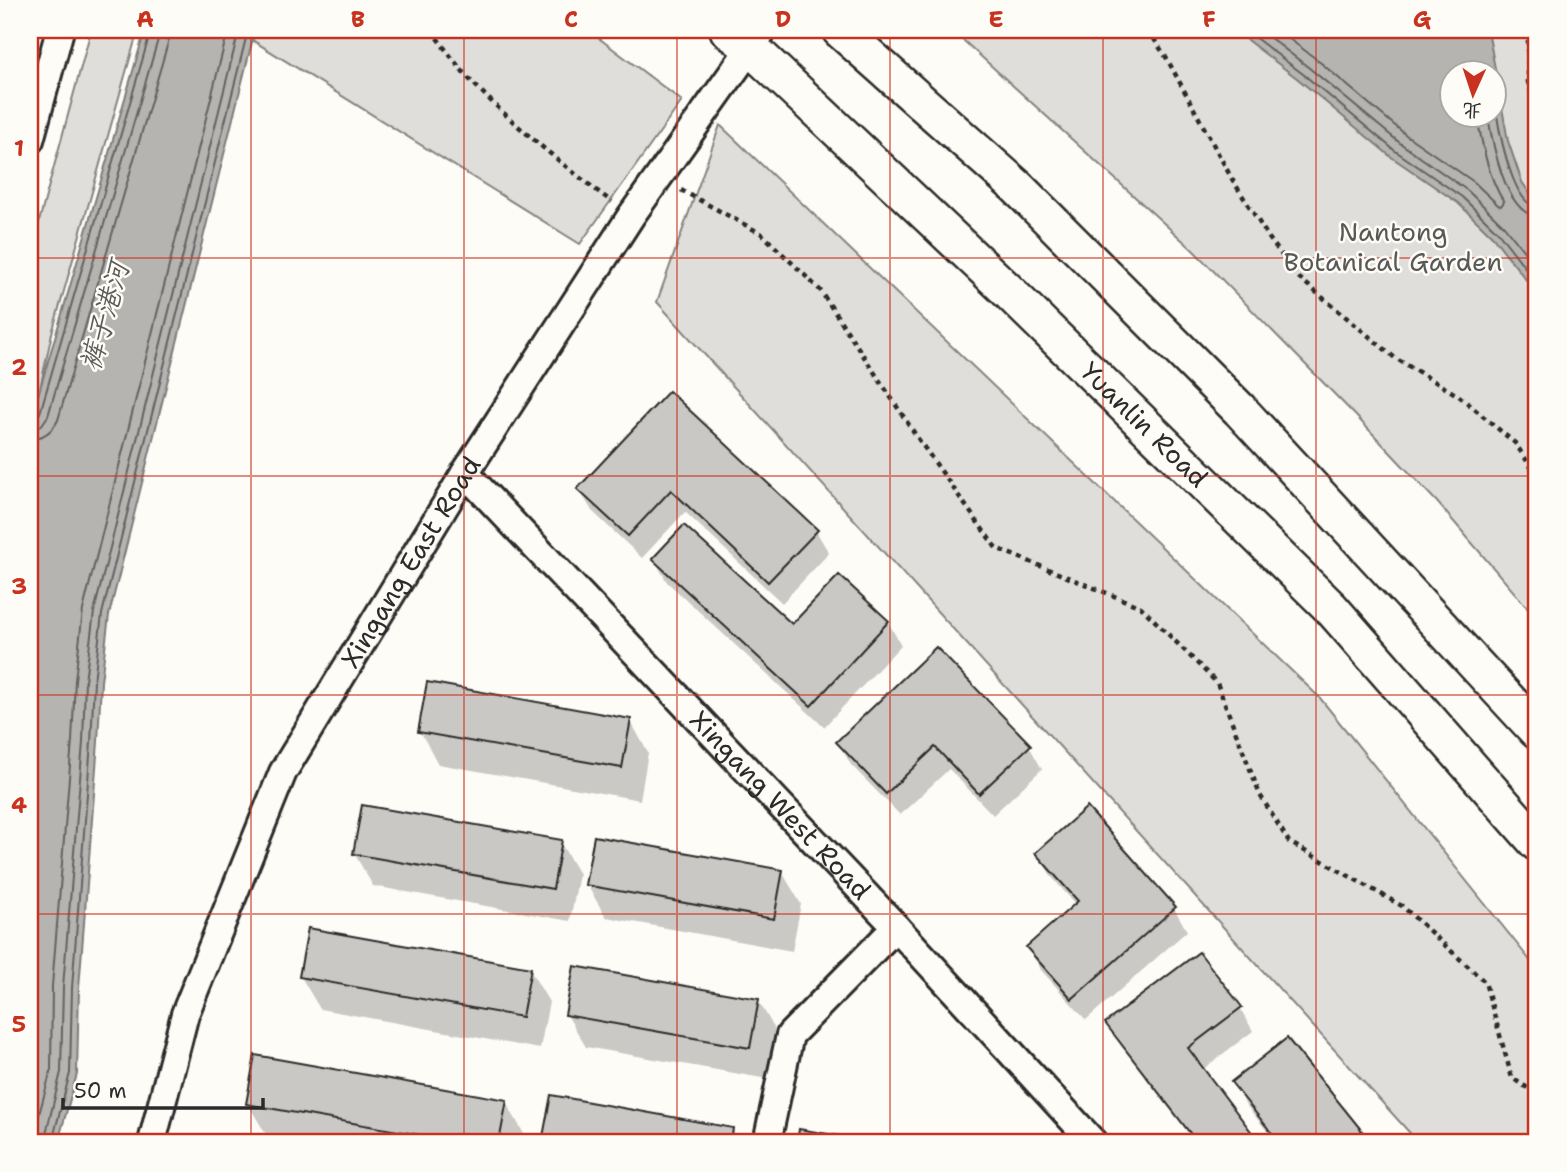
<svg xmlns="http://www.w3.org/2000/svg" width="1567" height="1172" font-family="'Shantell Sans','LXGW WenKai TC',sans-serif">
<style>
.green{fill:#dfdeda;stroke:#858482;stroke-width:2;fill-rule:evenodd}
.water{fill:#b5b4b1;stroke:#7e7d7b;stroke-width:2;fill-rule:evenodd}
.shadow{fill:#0003}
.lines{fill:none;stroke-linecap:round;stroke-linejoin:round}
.shore{stroke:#626261;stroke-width:2}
.building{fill:#c9c8c4;stroke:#2b2b2b;stroke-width:2}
.minor-casing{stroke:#2b2b2b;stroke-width:32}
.major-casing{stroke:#2b2b2b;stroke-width:40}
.path{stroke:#2b2b2b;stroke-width:4.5;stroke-dasharray:5 5;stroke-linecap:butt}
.minor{stroke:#fdfcf7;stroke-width:26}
.major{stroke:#fdfcf7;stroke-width:35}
.grid{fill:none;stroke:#c8321e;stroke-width:2;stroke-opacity:0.55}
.labels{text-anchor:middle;stroke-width:5;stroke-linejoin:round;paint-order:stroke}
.park-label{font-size:26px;fill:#585857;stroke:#fdfcf7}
.street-label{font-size:26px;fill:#2b2b2b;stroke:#fdfcf7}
.water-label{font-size:28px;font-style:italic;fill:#5b5b5a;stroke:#fdfcf7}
.neatline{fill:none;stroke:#c8321e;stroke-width:2.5}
.grid-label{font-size:23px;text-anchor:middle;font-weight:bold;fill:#c8321e}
</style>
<rect width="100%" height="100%" fill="#fdfcf7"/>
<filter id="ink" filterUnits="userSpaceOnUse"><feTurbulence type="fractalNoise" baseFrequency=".0143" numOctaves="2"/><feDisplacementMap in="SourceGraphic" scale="14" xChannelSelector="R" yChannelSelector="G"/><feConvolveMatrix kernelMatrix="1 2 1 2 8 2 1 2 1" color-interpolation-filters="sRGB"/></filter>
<g filter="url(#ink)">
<g class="green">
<path d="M91 30H138L52 333 30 434V255Z"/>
<path d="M236 30H588L682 101 580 244Z"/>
<path d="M952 30H1537V619L1437 502 1355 415 1192 249ZM1452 74H1494V116H1452Z"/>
<path d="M720 125 1320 698 1537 969V1142H1418L657 302Z"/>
</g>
<g class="water">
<path d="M145 30H255L109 615 101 682 98 742 79 988 77 1074 58 1142H30V423Z"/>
<path d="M1234 30H1488L1508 141 1522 182 1537 204V294L1493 237 1458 203 1390 156 1298 79ZM1452 74H1494V116H1452Z"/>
</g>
<g class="shadow">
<path d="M669 393 816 531 829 553 782 603 685 512 642 558 592 511 579 489Z"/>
<path d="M654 559 792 627 888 622 901 645 824 727 667 582Z"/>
<path d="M630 720 648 753 640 800 438 764 420 731Z"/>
<path d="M838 742 1029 746 1042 769 993 815 949 769 900 815 851 765Z"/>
<path d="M560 842 579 874 570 921 373 886 354 853Z"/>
<path d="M1038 853 1174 908 1187 931 1086 1020 1041 970 1028 947 1076 905 1051 876Z"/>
<path d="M782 872 801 904 792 951 606 917 587 885Z"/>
<path d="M530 970 549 1002 540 1049 320 1009 301 977Z"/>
<path d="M758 1000 777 1033 768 1079 586 1047 567 1015Z"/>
<path d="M1240 1008 1253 1031 1202 1070 1257 1142H1195L1121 1046 1108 1023Z"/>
<path d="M1287 1040 1369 1142H1276L1246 1105 1233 1082Z"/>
<path d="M552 1097 732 1129 740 1142H544Z"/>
<path d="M506 1102 524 1134 523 1142H300L267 1136 248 1104Z"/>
</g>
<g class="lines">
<g class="shore">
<path d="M1245 30 1303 74 1394 150 1462 197 1498 232 1537 283"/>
<path d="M1260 30 1308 67 1400 143 1468 191 1504 226 1537 268"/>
<path d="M1277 30 1315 58 1406 135 1474 182 1498 205 1501 206 1504 202C1488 177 1482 144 1477 116"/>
<path d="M1494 96C1497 119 1510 204 1537 207"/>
<path d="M1488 116C1492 141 1505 214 1537 216"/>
<path d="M30 419 36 418 40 413 151 30"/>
<path d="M30 428 41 426 48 416 159 36 160 30"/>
<path d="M30 439C43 438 52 432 58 420L169 39 171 30"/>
<path d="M33 1142 34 1133 51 1070 52 986 72 741 75 680 83 610 228 30"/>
<path d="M44 1142 61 1072 63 987 83 742 85 681 94 612 239 30"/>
<path d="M52 1142 70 1073 72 988 91 742 94 681 102 614 248 30"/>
</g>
</g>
<g class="building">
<path d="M669 391 818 530 768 582 671 490 628 536 577 489Z"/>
<path d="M684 525 792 624 839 575 889 621 811 706 652 559Z"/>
<path d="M936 647 1031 745 979 794 935 747 886 794 836 742Z"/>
<path d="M427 682 631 719 622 768 418 732Z"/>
<path d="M362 805 562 840 553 889 353 854Z"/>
<path d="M1087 807 1176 907 1072 999 1026 947 1078 901 1035 853Z"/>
<path d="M594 836 783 870 774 919 585 885Z"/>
<path d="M308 928 531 968 522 1017 299 977Z"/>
<path d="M1199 952 1242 1007 1188 1048 1259 1142H1197L1105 1023Z"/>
<path d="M574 966 759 999 750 1048 565 1015Z"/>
<path d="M1287 1038 1371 1142H1279L1231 1082Z"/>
<path d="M255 1055 507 1100 499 1142H459L246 1104Z"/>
<path d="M551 1095 733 1128 731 1142H542Z"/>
<path d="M799 1129 874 1142H797Z"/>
</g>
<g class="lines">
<defs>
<g id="minor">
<path d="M30 140 60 30"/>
<path id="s1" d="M465 473 896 927 1093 1142"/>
<path id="s2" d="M152 1142 185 1014 283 772 465 473 631 216 763 30"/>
<path d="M767 1142 790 1035 896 927"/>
</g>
<g id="major">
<path id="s3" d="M728 30 751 48 1006 289 1331 608 1537 843"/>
<path d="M840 30 1017 187 1240 410 1537 731"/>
</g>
</defs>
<use href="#minor" class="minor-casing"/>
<use href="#major" class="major-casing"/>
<g class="path">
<path d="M431 30C445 48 459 69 475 85 517 128 564 166 612 202"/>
<path d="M1148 30 1166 57 1232 179 1269 238 1298 277 1395 358 1459 396 1515 443 1537 476"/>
<path d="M1528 30V82L1537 113"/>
<path d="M681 190 762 234 820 290 921 443 996 548 1141 607 1217 683 1260 795 1289 842 1402 906 1485 982 1512 1078 1537 1094"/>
<path d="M1534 1093 1537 1119"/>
</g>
<use href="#minor" class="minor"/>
<use href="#major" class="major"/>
</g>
</g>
<path class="grid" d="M251 30V1142M464 30V1142M677 30V1142M890 30V1142M1103 30V1142M1316 30V1142M30 258H1537M30 476H1537M30 695H1537M30 914H1537"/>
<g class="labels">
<g class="park-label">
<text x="1393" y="241">Nantong<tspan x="1393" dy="30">Botanical Garden</tspan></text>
</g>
<g class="street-label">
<text dy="9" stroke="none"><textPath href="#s3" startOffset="574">Yuanlin Road</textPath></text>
<text dy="9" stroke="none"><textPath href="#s2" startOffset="639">Xingang East Road</textPath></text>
<text dy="9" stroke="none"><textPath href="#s1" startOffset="458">Xingang West Road</textPath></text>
</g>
<g class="water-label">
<text transform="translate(104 316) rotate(-74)" y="10">裤子港河</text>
</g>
</g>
<rect width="1567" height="1172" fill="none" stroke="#fdfcf7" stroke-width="77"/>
<g transform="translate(1473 94) rotate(183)"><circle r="33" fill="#fdfcf7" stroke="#a9a8a5" stroke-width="2"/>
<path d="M0-5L12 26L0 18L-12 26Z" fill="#c8321e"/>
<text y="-10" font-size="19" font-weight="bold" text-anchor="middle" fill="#2b2b2b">北</text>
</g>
<path d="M63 1098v10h200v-10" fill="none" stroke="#2b2b2b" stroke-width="3.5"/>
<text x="74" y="1098" font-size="21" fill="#2b2b2b" stroke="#fdfcf7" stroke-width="5" paint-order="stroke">50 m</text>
<rect x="38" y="38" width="1490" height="1096" class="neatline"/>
<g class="grid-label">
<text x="145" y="27">A</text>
<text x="358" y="27">B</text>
<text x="571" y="27">C</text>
<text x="783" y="27">D</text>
<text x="996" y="27">E</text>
<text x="1209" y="27">F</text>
<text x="1422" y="27">G</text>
<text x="19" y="156">1</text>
<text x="19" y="375">2</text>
<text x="19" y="594">3</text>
<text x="19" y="813">4</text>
<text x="19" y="1032">5</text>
</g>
</svg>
